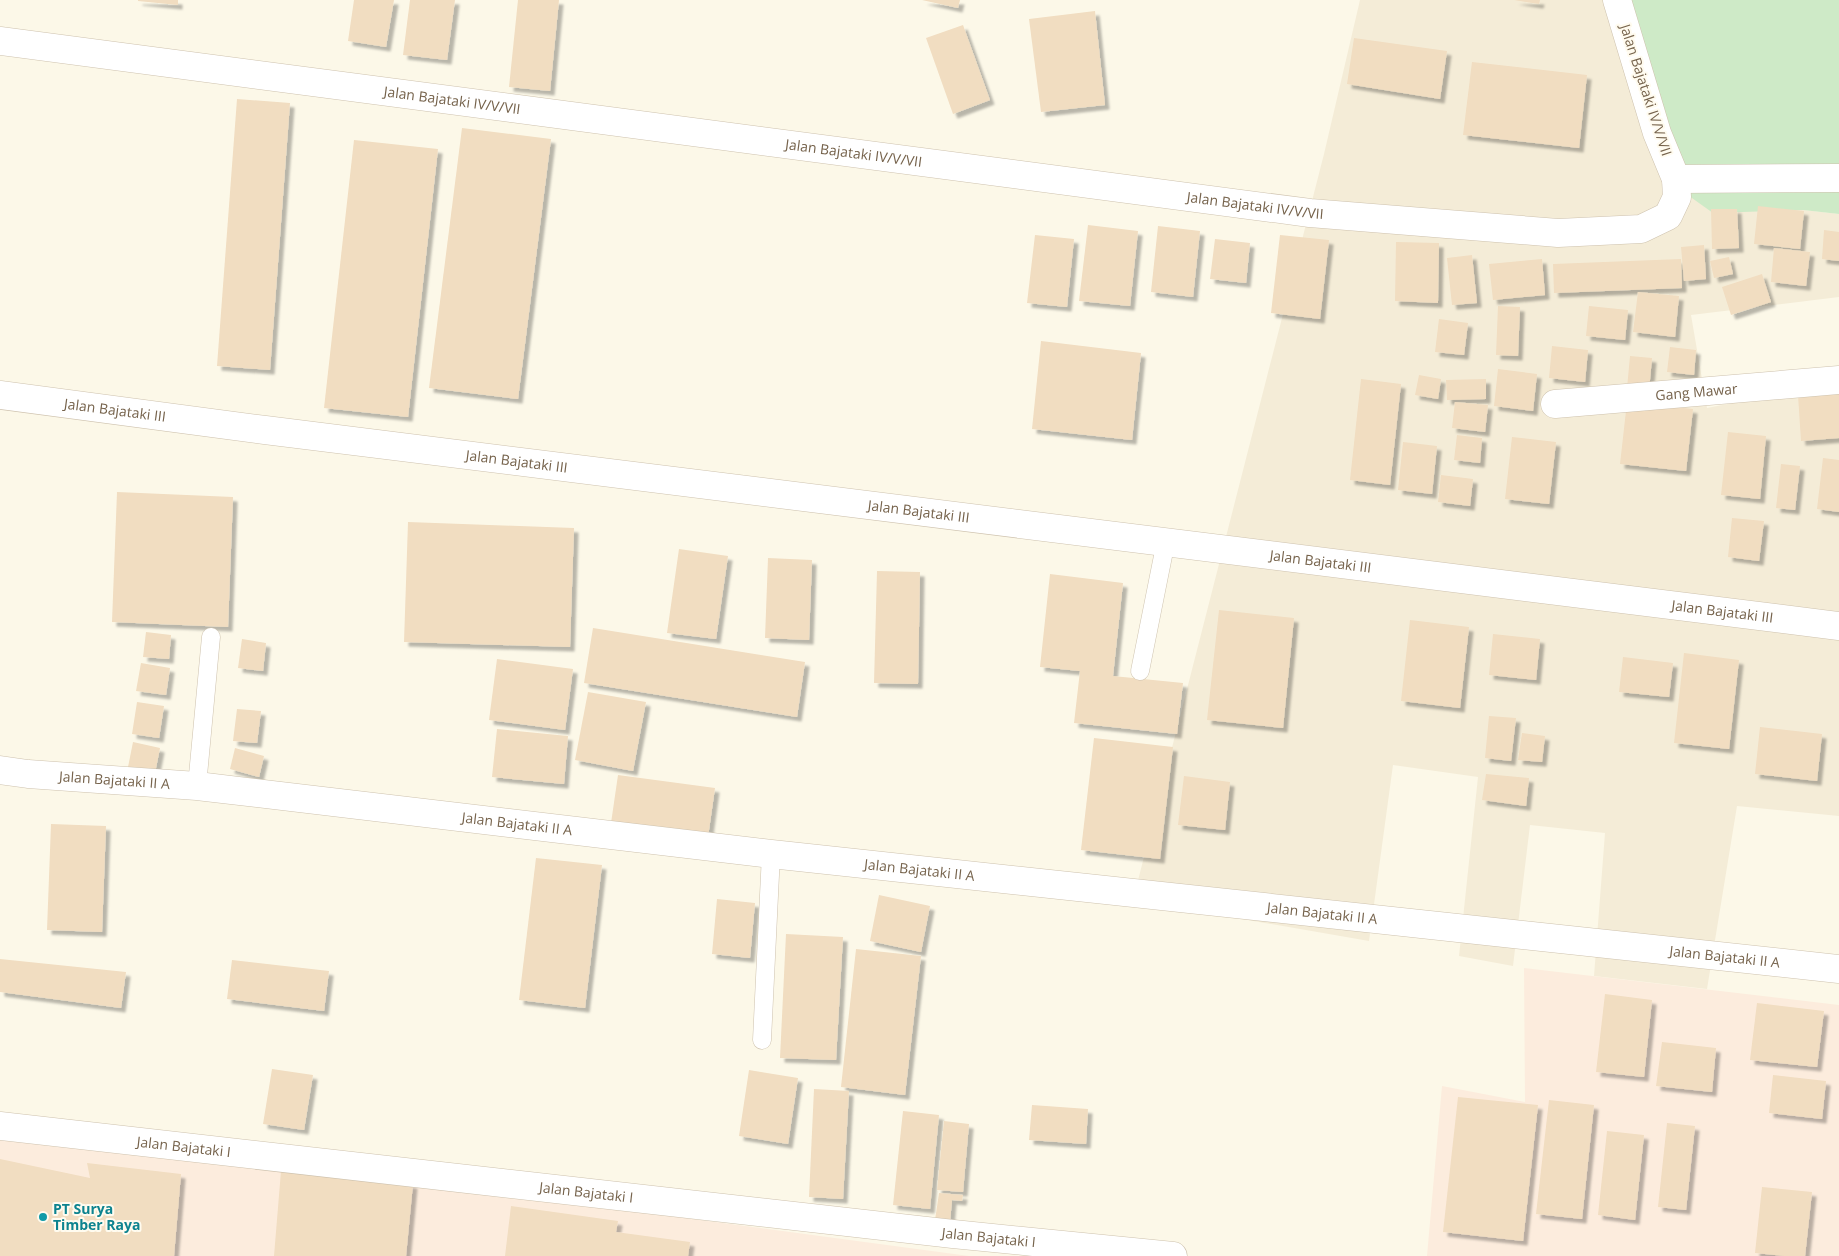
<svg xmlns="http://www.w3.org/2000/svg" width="1839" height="1256" font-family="'Open Sans',sans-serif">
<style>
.residential{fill:#f4ecd7}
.commercial{fill:#fcecdd}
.green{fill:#ceeac7}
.building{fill:#f1ddc1;filter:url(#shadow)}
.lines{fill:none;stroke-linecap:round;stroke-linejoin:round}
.lane-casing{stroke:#cec2ae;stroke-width:19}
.street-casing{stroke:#cec2ae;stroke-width:29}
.lane{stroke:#fff;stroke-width:18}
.street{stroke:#fff;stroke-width:28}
.culture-dot{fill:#0f9aa8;stroke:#fffbef;stroke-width:2}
.labels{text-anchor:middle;stroke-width:4;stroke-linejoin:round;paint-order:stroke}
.street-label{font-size:14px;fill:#76634c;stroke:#fffbef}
.culture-label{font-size:14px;font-weight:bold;fill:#0d838f;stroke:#fffbef;text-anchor:start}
</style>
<defs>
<filter id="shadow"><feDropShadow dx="4.5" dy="4.5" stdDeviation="1" flood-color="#0004"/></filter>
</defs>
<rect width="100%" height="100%" fill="#fcf8e8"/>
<path class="residential" d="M1360 0H1612L1803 210 1839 214V297L1691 315 1707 408 1839 382V816L1737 806 1707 989 1594 976 1605 833 1530 825 1513 966 1459 956 1478 777 1393 765 1369 941 1133 900 1324 154Z"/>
<g class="commercial">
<path d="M1524 968 1839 1005V1256H1427L1442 1086 1525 1102Z"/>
<path d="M0 1126 193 1152 969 1256H0Z"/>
</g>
<path class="green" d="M1612 0H1839V214L1803 210 1713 213 1668 181Z"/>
<g class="building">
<path d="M138 0H178V5L138 1Z"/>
<path d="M354 0H394L386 47 348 41Z"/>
<path d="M410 0H455L447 60 403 55Z"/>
<path d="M518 0H559L550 91 509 87Z"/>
<path d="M922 0H960L958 8Z"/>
<path d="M1514 0H1540L1539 4Z"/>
<path d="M1095 11 1105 105 1041 112 1029 19Z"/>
<path d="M963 25 990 100 953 114 926 38Z"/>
<path d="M1354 38 1447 51 1440 99 1347 84Z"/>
<path d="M1472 62 1587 75 1579 148 1463 135Z"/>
<path d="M237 99 290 103 270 370 217 366Z"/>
<path d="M462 128 551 139 518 399 429 388Z"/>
<path d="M354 140 438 149 408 417 324 408Z"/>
<path d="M1758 206 1804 211 1800 249 1754 244Z"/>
<path d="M1711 209H1737L1739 248 1712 249Z"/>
<path d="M1088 225 1138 231 1130 306 1079 301Z"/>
<path d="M1158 226 1200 231 1193 297 1151 292Z"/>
<path d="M1824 230 1839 232V261L1822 259Z"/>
<path d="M1035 235 1074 239 1067 307 1027 303Z"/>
<path d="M1280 235 1329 240 1320 319 1271 313Z"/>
<path d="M1215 239 1250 243 1246 283 1210 279Z"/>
<path d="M1396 242 1439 243 1438 303 1395 301Z"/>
<path d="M1704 245 1706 279 1684 281 1681 247Z"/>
<path d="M1774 248 1810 252 1806 286 1771 282Z"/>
<path d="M1472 255 1477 303 1452 305 1447 258Z"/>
<path d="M1729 257 1733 274 1714 278 1710 261Z"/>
<path d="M1542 259 1545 295 1493 300 1489 264Z"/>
<path d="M1681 259 1682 288 1554 293 1553 264Z"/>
<path d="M1762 274 1771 302 1731 315 1722 287Z"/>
<path d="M1638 292 1679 296 1675 337 1633 332Z"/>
<path d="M1498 306 1520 307 1518 356 1496 355Z"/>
<path d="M1589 306 1628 310 1625 340 1586 336Z"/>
<path d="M1439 319 1468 323 1464 355 1435 352Z"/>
<path d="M1041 341 1141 353 1132 440 1032 429Z"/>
<path d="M1552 346 1588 350 1585 382 1549 378Z"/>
<path d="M1670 347 1696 350 1694 375 1667 372Z"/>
<path d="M1630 356 1652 358 1649 391 1627 388Z"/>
<path d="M1498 369 1537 374 1533 411 1494 406Z"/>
<path d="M1419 375 1441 379 1438 399 1415 395Z"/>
<path d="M1361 379 1401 384 1390 485 1350 480Z"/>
<path d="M1486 379V399L1447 400 1446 380Z"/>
<path d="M1839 392V438L1801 441 1798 395Z"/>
<path d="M1455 402 1488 405 1485 432 1452 428Z"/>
<path d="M1627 402 1693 409 1686 471 1620 464Z"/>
<path d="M1728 432 1766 436 1760 499 1721 495Z"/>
<path d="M1457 435 1482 438 1480 463 1454 460Z"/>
<path d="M1512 437 1556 442 1549 504 1505 499Z"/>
<path d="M1403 442 1437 446 1432 494 1398 490Z"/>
<path d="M1823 458 1839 460V512L1817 509Z"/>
<path d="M1781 464 1800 466 1795 510 1776 508Z"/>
<path d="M1441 475 1473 479 1470 506 1438 502Z"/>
<path d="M117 492 233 497 228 627 112 622Z"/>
<path d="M1732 518 1764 521 1759 561 1728 557Z"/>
<path d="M408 522 574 528 570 647 404 642Z"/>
<path d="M679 549 728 556 716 639 667 633Z"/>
<path d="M768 558 812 560 809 640 765 638Z"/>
<path d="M877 571 920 572 918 684 874 683Z"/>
<path d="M1050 574 1123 583 1113 676 1183 683 1177 734 1074 723 1080 671 1040 667Z"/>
<path d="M1219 610 1294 618 1283 728 1207 720Z"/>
<path d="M1410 620 1469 627 1460 708 1401 701Z"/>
<path d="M593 628 805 662 797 717 584 683Z"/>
<path d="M146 632 171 635 169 659 143 657Z"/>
<path d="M1493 634 1540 639 1536 680 1489 675Z"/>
<path d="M242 639 266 643 263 671 238 668Z"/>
<path d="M1684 653 1739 660 1729 749 1674 743Z"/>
<path d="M1623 657 1673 663 1669 697 1619 692Z"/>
<path d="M497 659 573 669 565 730 489 720Z"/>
<path d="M141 663 170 668 166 695 136 691Z"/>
<path d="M588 692 646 702 633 771 575 760Z"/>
<path d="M137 702 164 706 159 738 132 734Z"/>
<path d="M237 709 261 711 257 743 233 741Z"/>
<path d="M1489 716 1516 718 1511 761 1485 758Z"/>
<path d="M1760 727 1822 734 1817 781 1755 774Z"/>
<path d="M497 729 568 736 564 784 492 777Z"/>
<path d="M1522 733 1545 736 1542 762 1518 760Z"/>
<path d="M1094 738 1173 747 1160 859 1081 850Z"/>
<path d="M133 742 160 748 154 778 127 772Z"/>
<path d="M235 748 264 756 259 777 230 769Z"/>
<path d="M1486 774 1529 778 1526 806 1482 800Z"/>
<path d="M618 775 715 788 707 844 610 830Z"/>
<path d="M1184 776 1230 782 1225 830 1178 825Z"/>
<path d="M51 824 106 826 102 932 47 930Z"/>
<path d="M536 858 602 865 585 1008 519 1000Z"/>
<path d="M879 895 930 906 921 952 870 941Z"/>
<path d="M717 899 755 903 750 958 712 954Z"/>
<path d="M786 934 843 937 836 1060 780 1058Z"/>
<path d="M856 949 921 956 905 1095 841 1087Z"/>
<path d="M0 959 126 972 121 1008 0 992Z"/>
<path d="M232 960 329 971 324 1011 227 999Z"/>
<path d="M1605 994 1652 1000 1644 1077 1596 1072Z"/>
<path d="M1757 1003 1824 1011 1817 1067 1750 1060Z"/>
<path d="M1662 1042 1716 1048 1712 1092 1656 1086Z"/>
<path d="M272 1069 313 1075 304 1130 263 1124Z"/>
<path d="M749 1070 798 1078 788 1144 739 1136Z"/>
<path d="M1773 1075 1826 1081 1822 1119 1769 1113Z"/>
<path d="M814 1089 849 1091 843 1199 809 1197Z"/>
<path d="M1458 1097 1538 1105 1523 1241 1443 1232Z"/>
<path d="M1549 1100 1594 1105 1582 1219 1536 1214Z"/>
<path d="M1032 1105 1088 1109 1086 1144 1029 1140Z"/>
<path d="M903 1111 939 1115 930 1209 893 1205Z"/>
<path d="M944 1121 969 1124 963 1192 937 1190Z"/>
<path d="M1667 1123 1695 1126 1686 1210 1658 1207Z"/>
<path d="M1607 1131 1644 1135 1635 1220 1598 1215Z"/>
<path d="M0 1159 90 1178 87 1163 181 1174 174 1256H0Z"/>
<path d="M281 1171 413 1184 406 1256H274Z"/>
<path d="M1762 1187 1812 1192 1805 1256H1784L1755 1253Z"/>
<path d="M939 1193 963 1195 962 1201 952 1200 950 1222 935 1220Z"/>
<path d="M511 1206 618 1221 616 1232 690 1242 688 1256H505Z"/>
</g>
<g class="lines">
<defs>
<g id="lane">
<path d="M1140 671 1166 541"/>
<path d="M197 786 211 637"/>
<path d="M762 1040 771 854"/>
</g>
<g id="street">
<path id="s1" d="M0 41 1310 213 1558 233 1641 229 1668 216 1677 197 1676 179 1657 133 1617 0"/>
<path d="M1676 179 1839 178"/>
<path id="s2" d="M0 395 265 430 1839 626"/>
<path id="s3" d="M1555 404 1839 380"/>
<path id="s4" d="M0 770 28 774 197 786 771 854 1839 969"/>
<path id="s5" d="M0 1126 953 1234 1173 1256"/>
</g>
</defs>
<use href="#lane" class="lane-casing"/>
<use href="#street" class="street-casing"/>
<use href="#lane" class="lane"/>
<use href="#street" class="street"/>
</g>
<circle class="culture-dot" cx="43" cy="1217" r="5"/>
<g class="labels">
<g class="street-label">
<text transform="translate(1646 90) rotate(72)" y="5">Jalan Bajataki IV/V/VII</text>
<text dy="5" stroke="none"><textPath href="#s1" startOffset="456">Jalan Bajataki IV/V/VII</textPath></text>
<text dy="5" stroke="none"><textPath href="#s1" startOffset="861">Jalan Bajataki IV/V/VII</textPath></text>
<text dy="5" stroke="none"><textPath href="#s1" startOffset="1266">Jalan Bajataki IV/V/VII</textPath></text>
<text dy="5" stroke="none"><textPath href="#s3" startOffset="142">Gang Mawar</textPath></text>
<text dy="5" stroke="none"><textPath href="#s2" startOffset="116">Jalan Bajataki III</textPath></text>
<text dy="5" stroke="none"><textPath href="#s2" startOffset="521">Jalan Bajataki III</textPath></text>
<text dy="5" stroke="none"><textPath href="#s2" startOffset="926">Jalan Bajataki III</textPath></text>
<text dy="5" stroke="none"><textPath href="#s2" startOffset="1331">Jalan Bajataki III</textPath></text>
<text dy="5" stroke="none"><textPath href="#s2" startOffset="1736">Jalan Bajataki III</textPath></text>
<text dy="5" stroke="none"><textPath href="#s4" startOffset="115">Jalan Bajataki II A</textPath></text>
<text dy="5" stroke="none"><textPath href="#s4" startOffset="520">Jalan Bajataki II A</textPath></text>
<text dy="5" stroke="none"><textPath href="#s4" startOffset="925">Jalan Bajataki II A</textPath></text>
<text dy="5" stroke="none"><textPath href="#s4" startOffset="1330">Jalan Bajataki II A</textPath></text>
<text dy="5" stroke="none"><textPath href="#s4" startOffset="1735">Jalan Bajataki II A</textPath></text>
<text dy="5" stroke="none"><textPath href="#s5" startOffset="185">Jalan Bajataki I</textPath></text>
<text dy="5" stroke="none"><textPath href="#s5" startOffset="590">Jalan Bajataki I</textPath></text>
<text dy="5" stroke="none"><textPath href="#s5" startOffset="995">Jalan Bajataki I</textPath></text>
</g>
<g class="culture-label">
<text x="53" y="1214">PT Surya<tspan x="53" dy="16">Timber Raya</tspan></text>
</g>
</g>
</svg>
